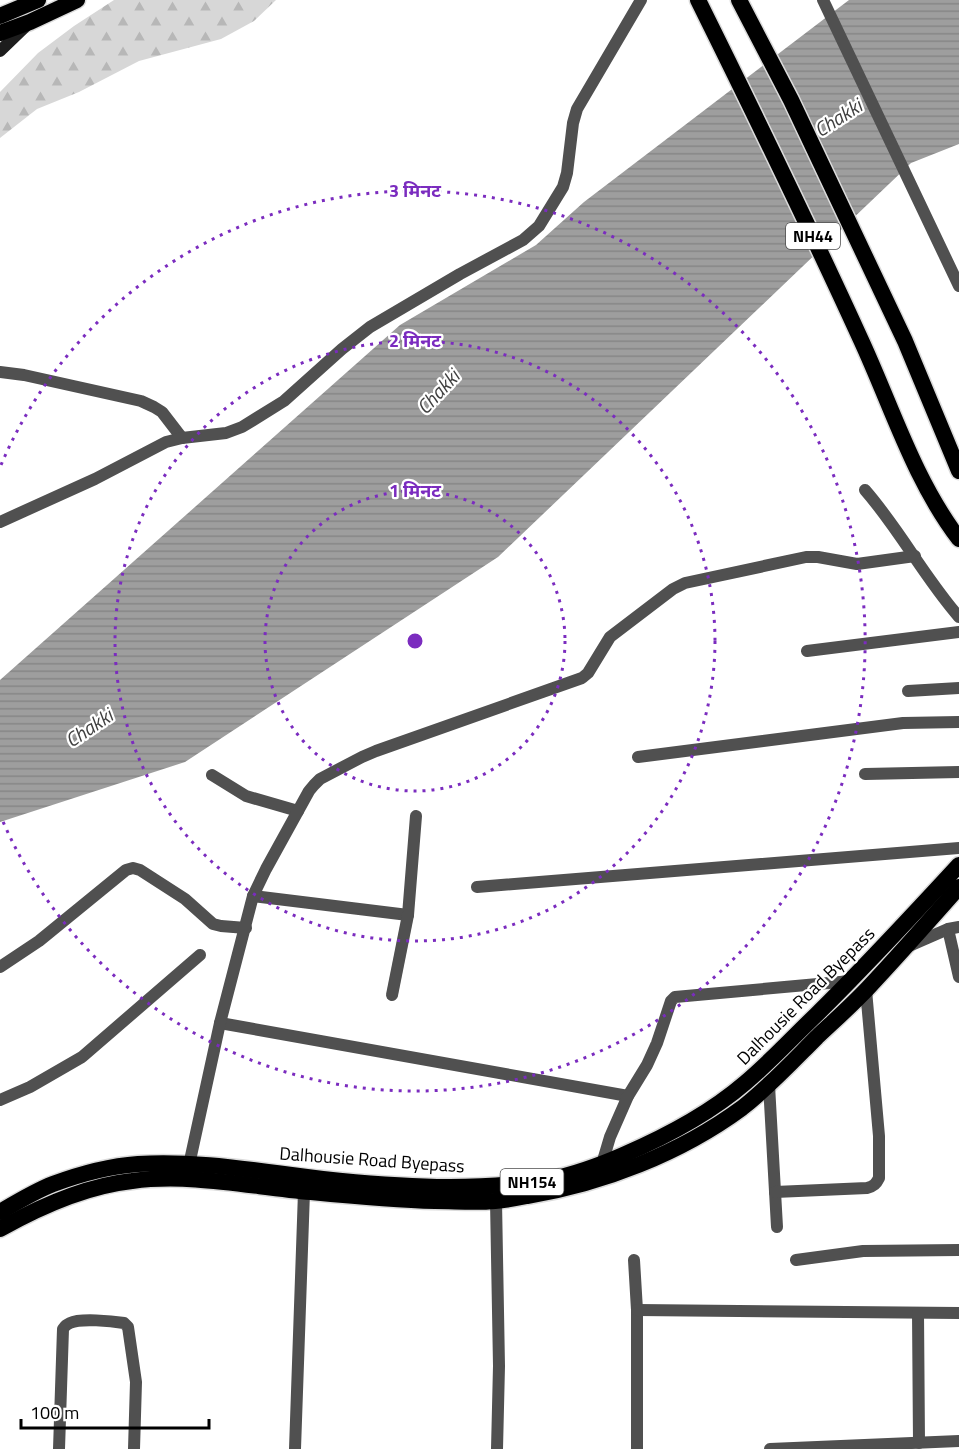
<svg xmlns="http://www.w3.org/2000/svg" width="959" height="1449" font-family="'Titillium Web','Noto Sans Devanagari',sans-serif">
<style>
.forest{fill:url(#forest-firs)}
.water{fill:url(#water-rules)}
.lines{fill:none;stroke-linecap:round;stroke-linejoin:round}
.trunk-casing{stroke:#dbdbdb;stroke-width:19}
.minor{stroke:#505050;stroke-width:12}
.secondary{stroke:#1d1d1d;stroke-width:12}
.trunk{stroke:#000;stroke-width:16}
.ring{fill:none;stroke:#7b2cbf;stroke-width:3;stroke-dasharray:3 6}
.labels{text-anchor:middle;stroke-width:4.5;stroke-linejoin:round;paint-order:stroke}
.shield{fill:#fff;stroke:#4c4c4c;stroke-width:1.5}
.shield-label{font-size:16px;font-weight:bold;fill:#000}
.street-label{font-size:18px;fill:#000;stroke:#fff}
.water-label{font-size:20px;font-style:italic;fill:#3f3f3f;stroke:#fff}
.centre{fill:#7b2cbf;stroke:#fff;stroke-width:3}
.ring-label{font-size:18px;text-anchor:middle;font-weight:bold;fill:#7b2cbf;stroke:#fff;stroke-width:4.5;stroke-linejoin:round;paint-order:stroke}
</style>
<defs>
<pattern id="forest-firs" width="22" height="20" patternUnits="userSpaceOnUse" patternTransform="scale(1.5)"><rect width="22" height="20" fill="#d7d7d7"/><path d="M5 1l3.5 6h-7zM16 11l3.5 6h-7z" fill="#b7b7b7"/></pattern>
<pattern id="water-rules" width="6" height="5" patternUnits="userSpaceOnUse" patternTransform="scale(1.5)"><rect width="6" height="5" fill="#9e9e9e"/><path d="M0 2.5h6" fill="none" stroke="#868686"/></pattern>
</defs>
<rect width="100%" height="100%" fill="#fff"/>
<path class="forest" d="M114 0H276L254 21 221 39 139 61 79 92 37 109 0 138V92L38 53 74 26Z"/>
<path class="water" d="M849 0H959V144L911 163 498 557 185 762 0 822V680L400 325 536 245 584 202Z"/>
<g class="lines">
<defs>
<g id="trunk">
<path d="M698 0C754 113 809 226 861 340 892 407 914 480 959 539"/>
<path d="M739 0 791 100 905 341 959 471"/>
<path d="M0 16 38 0"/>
<path d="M0 33 30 22 77 0"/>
<path d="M0 1212C17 1202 35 1191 53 1184 80 1174 110 1166 138 1164 200 1160 262 1172 323 1179 398 1187 476 1192 551 1179 576 1174 600 1165 623 1155 667 1136 709 1114 745 1083 770 1062 792 1038 816 1015 865 967 912 916 959 865"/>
<path d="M0 1229C41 1206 86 1186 132 1181 191 1173 252 1187 311 1192 352 1196 394 1200 435 1201 455 1201 475 1203 495 1201 506 1200 517 1198 527 1196 602 1184 681 1153 742 1108 769 1087 793 1061 817 1037 834 1021 852 1005 868 988 899 955 929 921 959 887"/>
</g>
</defs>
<use href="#trunk" class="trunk-casing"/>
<g class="minor">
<path d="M823 0 959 286"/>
<path d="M0 372 24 375 141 401 154 407 162 412 182 438"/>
<path d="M865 490C900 530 924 577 959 617"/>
<path d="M0 522 95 479 166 442 182 438 226 433 242 427 284 401 342 349 370 327 460 274 523 240 539 226 563 187 567 173 573 123 577 109 641 0"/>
<path d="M807 651 959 632"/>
<path d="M908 691 959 688"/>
<path d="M638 757 903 723 959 722"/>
<path d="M865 774 959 772"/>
<path d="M212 775 246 796 298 811"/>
<path d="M477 887 959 848"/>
<path d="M253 896 408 915 416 816"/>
<path d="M948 929 959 977"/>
<path d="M909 946 948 929 959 927"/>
<path d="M0 967 39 941 126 870 133 868 140 870 185 899 213 924 221 926 246 928"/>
<path d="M392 995 408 915"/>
<path d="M220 1023 628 1096"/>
<path d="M769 1085 777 1227"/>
<path d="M0 1100 30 1087 82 1057 200 955"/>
<path d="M602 1164 610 1137 628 1096 647 1065 657 1043 671 1001 675 997 851 981"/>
<path d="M189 1165 220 1023 253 896 266 869 309 791 314 785 320 779 362 757 376 751 582 678 588 673 610 637 673 589 685 583 806 557H818L857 564 915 556"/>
<path d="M775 1192 867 1188C874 1186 876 1184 879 1178V1136L866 990"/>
<path d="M496 1201 499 1366 497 1449"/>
<path d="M634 1260 637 1310V1449"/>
<path d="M796 1260 863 1251 959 1250"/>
<path d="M637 1310 959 1313"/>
<path d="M918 1313 919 1443"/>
<path d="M59 1449 63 1329C66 1325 66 1325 70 1323 80 1318 112 1321 124 1323L128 1327 136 1382 134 1449"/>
<path d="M295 1449 304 1192"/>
<path d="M770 1449 959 1441"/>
</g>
<path class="secondary" d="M0 51 27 25"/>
<use href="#trunk" class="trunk"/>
</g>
<g class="ring">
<circle cx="415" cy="641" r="150"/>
<circle cx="415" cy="641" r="300"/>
<path d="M1 465A450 450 0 1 1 1 817"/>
</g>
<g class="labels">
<g class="shield">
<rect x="786" y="223" width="54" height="26" rx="4.5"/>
<rect x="500.5" y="1169" width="63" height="26" rx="4.5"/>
</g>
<g class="shield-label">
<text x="813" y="242">NH44</text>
<text x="532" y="1188">NH154</text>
</g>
<g class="street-label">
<text transform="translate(806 996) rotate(-45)" y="6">Dalhousie Road Byepass</text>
<text transform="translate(372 1160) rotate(4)" y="6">Dalhousie Road Byepass</text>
</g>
<g class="water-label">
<text transform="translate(838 118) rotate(-33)" y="7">Chakki</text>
<text transform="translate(438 392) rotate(-47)" y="7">Chakki</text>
<text transform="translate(89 728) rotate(-34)" y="7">Chakki</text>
</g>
</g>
<circle cx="415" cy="641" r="9" class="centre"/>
<g class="ring-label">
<text x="415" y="197">3 मिनट</text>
<text x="415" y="347">2 मिनट</text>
<text x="415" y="497">1 मिनट</text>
</g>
<path d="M21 1419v9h188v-9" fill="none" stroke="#000000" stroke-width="3"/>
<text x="30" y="1419" font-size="18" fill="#000000" stroke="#ffffff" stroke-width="4.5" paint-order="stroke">100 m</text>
</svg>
